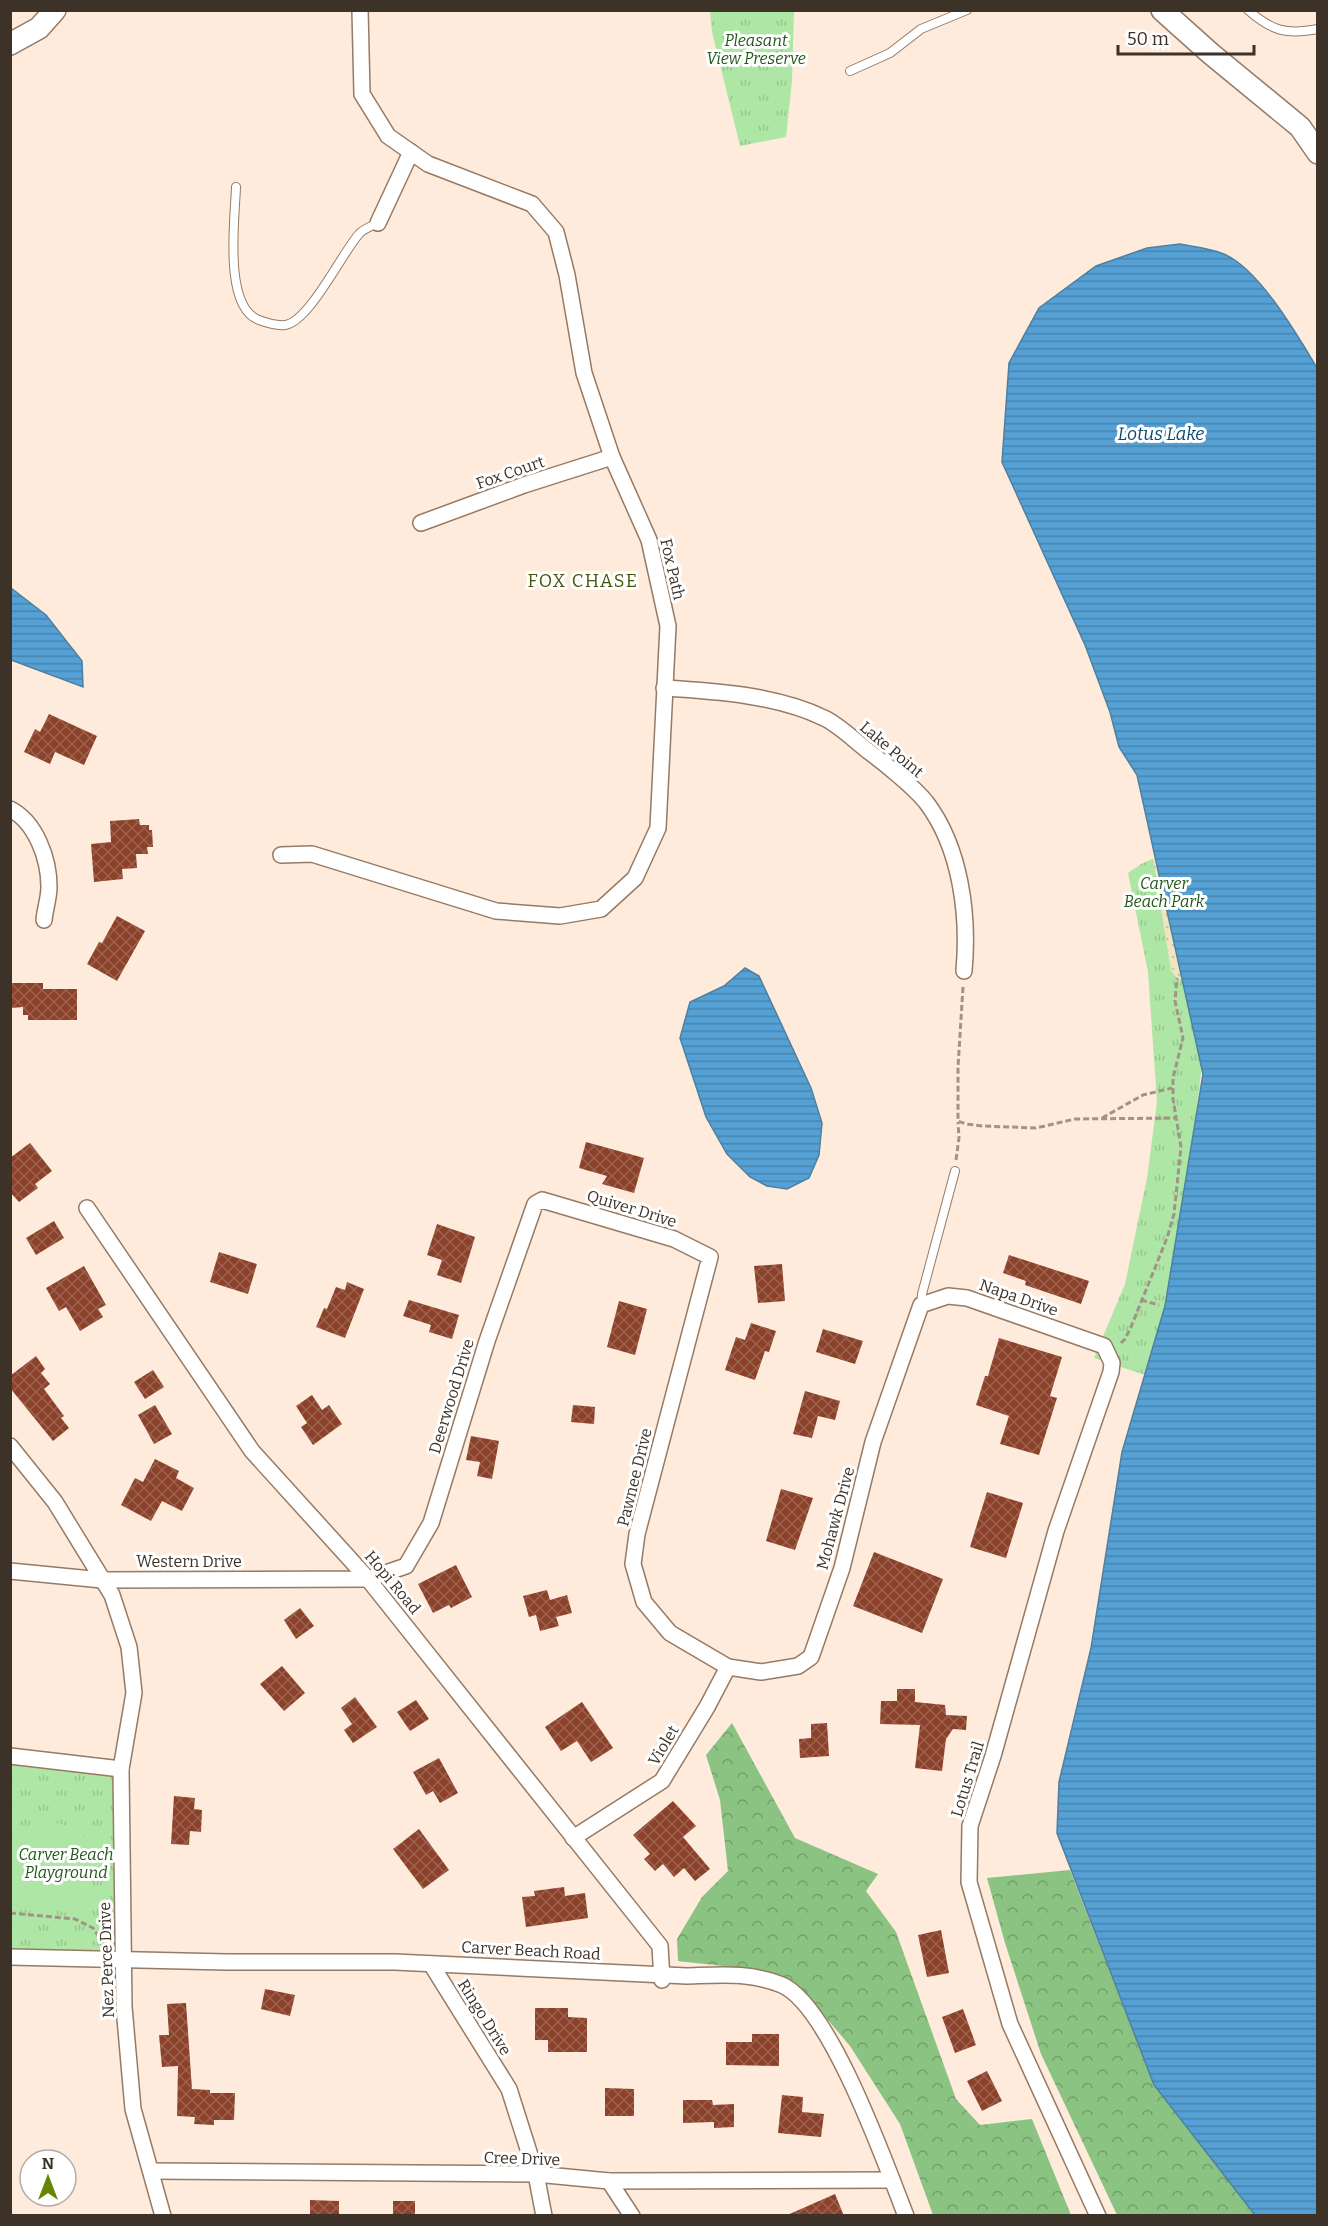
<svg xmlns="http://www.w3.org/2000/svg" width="1328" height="2226" font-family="Bitter,serif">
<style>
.grass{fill:url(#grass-tufts)}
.forest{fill:url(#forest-crowns)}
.sand{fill:url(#sand-dots)}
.garden{fill:#aee6a5}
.water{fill:url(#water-rules);stroke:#4e80a1;stroke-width:1.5}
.building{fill:url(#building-cross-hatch)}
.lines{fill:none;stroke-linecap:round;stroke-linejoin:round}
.lane-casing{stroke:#967a63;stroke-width:10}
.street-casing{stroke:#967a63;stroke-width:18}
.secondary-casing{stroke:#967a63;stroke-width:24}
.path{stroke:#a29386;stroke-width:3;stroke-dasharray:6 3;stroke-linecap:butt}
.lane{stroke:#fff;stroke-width:8}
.street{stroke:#fff;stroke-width:15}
.secondary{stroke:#fff;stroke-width:21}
.labels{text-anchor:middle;stroke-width:6;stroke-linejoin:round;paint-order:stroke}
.park-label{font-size:16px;font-style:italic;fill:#225819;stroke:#fff}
.street-label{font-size:16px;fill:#3d3228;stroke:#fff}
.water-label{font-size:18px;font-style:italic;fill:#0c496c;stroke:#fff}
.neighbourhood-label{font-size:18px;letter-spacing:1.5px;fill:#43580d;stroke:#fff}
</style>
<defs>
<pattern id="grass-tufts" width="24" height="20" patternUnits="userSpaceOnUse" patternTransform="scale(1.5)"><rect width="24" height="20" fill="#aee6a5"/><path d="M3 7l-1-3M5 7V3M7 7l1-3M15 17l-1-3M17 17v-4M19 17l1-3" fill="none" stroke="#97c68e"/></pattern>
<pattern id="forest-crowns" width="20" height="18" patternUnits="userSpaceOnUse" patternTransform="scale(1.5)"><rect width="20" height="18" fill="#8bc382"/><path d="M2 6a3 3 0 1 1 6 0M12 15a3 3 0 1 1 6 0" fill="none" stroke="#739f6a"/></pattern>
<pattern id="sand-dots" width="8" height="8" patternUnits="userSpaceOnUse" patternTransform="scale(1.5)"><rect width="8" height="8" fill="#efe5c0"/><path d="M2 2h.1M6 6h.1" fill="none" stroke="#cec5a5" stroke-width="1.8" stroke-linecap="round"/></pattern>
<pattern id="water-rules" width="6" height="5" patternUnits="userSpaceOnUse" patternTransform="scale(1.5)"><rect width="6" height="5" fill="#55a1d5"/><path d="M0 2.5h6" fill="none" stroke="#4884ad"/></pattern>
<pattern id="building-cross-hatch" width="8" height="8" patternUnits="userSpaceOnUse" patternTransform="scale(1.5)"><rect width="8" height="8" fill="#8c422a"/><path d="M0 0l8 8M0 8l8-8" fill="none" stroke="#9a624f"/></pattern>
</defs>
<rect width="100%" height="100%" fill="#feebdc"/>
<g class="grass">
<path d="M710 11H794L792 81 786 137 740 146 712 32Z"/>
<path d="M1171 851 1204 1049 1195 1121 1165 1306 1145 1375 1094 1358 1125 1284 1147 1178 1157 1102 1148 972 1128 873 1141 864Z"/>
<path d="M11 1756 121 1769 123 1960 11 1956Z"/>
</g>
<g class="forest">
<path d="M732 1723 795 1838 878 1874 866 1891 896 1932 956 2099 980 2125 1032 2119 1071 2215H933L900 2124 850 2046 799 1986 750 1969 678 1961 677 1939 702 1897 728 1871 720 1800 706 1755Z"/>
<path d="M1070 1870 1154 2085 1255 2215H1117L1041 2054 1005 1943 987 1878Z"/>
</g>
<path class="sand" d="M1171 851 1192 986 1177 978 1171 971 1153 859Z"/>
<path class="garden" d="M44 1821 63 1824 86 1838 87 1904 76 1914 11 1904C10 1868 0 1829 44 1821Z"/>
<g class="water">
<path d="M1180 244C1194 247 1208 248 1221 253 1257 265 1298 336 1317 368V2215H1255L1154 2085 1057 1833 1059 1782 1091 1648 1122 1452 1165 1306 1203 1074 1137 775 1119 747 1110 712 1085 645 1002 462 1009 363 1039 308 1096 266 1147 248Z"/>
<path d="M11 588 46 615 82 661 83 687 11 660Z"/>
<path d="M745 968 759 976 811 1088 822 1123 819 1155 809 1178 787 1189 767 1186 750 1177 727 1154 706 1117 680 1038 690 1002 724 986Z"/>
</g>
<g class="building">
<path d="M49 714 97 736 84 765 55 752 50 764 24 752 35 729 40 732Z"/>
<path d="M139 819 140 825H149V830H152L153 847H147L148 854H136L137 868 122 869 123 879 94 882 91 844 111 842 110 821Z"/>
<path d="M117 916 145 931 117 981 87 964 99 942 102 943Z"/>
<path d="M11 983H43V989H77V1020H28V1015H23V1007L11 1008Z"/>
<path d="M586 1142 644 1158 634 1193 602 1184 607 1176 579 1168Z"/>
<path d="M30 1143 52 1171 35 1184 38 1188 19 1202 10 1192V1158Z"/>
<path d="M54 1221 64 1238 36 1255 26 1238Z"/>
<path d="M437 1224 475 1237 461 1283 437 1275 442 1260 427 1255Z"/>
<path d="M219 1252 257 1264 248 1294 210 1282Z"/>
<path d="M1009 1255 1089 1281 1081 1304 1025 1285 1026 1281 1003 1273Z"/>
<path d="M782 1264 785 1301 758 1303 754 1266Z"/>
<path d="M84 1266 106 1305 98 1309 103 1317 80 1331 66 1307 59 1311 46 1288Z"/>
<path d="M347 1282 364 1289 345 1338 316 1327 324 1308 327 1309 336 1287 345 1290Z"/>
<path d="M409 1300 459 1315 452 1339 429 1332 431 1325 403 1316Z"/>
<path d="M619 1301 647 1309 635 1355 607 1347Z"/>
<path d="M751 1323 776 1331 769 1352 765 1351 755 1380 725 1370 736 1337 745 1340Z"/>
<path d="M823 1329 863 1341 855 1364 816 1352Z"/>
<path d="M999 1338 1062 1357 1050 1396 1057 1398 1039 1455 1000 1444 1009 1416 976 1405 985 1376H988Z"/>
<path d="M36 1356 45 1369 41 1373 50 1384 44 1389 64 1416 61 1418 69 1428 53 1441 10 1388V1376Z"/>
<path d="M153 1370 164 1387 145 1399 134 1382Z"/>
<path d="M805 1391 840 1401 835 1420 818 1416 812 1438 793 1434Z"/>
<path d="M312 1395 322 1410 329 1405 342 1424 313 1445 301 1427 307 1423 296 1406Z"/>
<path d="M155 1405 172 1434 154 1444 138 1415Z"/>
<path d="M573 1405 595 1407 594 1424 571 1422Z"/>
<path d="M471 1436 499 1441 492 1479 477 1476 480 1462 466 1460Z"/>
<path d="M155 1459 179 1471 176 1478 194 1488 182 1511 162 1501 151 1521 121 1505 135 1478 143 1482Z"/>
<path d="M781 1489 813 1498 795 1550 766 1541Z"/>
<path d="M987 1492 1023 1503 1006 1558 970 1547Z"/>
<path d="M874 1552 943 1579 922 1633 853 1606Z"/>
<path d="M456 1565 472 1597 451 1608 449 1605 433 1613 418 1584Z"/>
<path d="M547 1590 550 1600 567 1595 572 1613 556 1617 559 1626 540 1631 536 1615 529 1617 523 1596Z"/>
<path d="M300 1608 314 1626 296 1639 284 1620Z"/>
<path d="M282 1666 305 1693 284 1711 260 1684Z"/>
<path d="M897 1689H915V1702L945 1705 946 1715 967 1716 966 1730 953 1729 946 1739 942 1771 915 1768 920 1725 880 1724 881 1701H897Z"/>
<path d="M355 1697 377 1727 353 1743 344 1730 352 1724 341 1708Z"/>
<path d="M416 1700 429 1719 410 1731 397 1712Z"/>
<path d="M582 1702 613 1748 591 1762 577 1741 561 1751 545 1727Z"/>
<path d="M827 1723 829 1756 800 1758 799 1739 811 1738V1724Z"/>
<path d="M439 1758 458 1793 440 1803 433 1791 426 1795 413 1772Z"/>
<path d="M174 1796 195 1798 194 1809 202 1810 201 1832 190 1831 189 1845 171 1844Z"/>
<path d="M673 1801 696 1826 683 1837 710 1869 695 1881 684 1868 674 1877 663 1864 655 1871 644 1859 650 1854 633 1835Z"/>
<path d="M419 1829 449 1870 423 1889 393 1849Z"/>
<path d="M564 1887 565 1896 585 1893 588 1918 526 1927 522 1897 535 1896 534 1891Z"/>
<path d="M941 1930 949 1973 927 1977 918 1935Z"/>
<path d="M265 1989 295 1995 290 2016 261 2009Z"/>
<path d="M186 2003 192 2089 210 2090V2093H235L234 2120H214V2125L194 2124 195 2117 177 2116 178 2066 162 2067 159 2035H169L167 2004Z"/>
<path d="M535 2008H568V2017L587 2018V2052H548V2040H535Z"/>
<path d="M963 2009 976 2045 955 2053 942 2017Z"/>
<path d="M752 2034H779V2066L726 2065V2042H752Z"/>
<path d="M987 2071 1002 2101 982 2111 967 2081Z"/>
<path d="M605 2088 634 2089V2116H605Z"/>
<path d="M782 2095 803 2097 802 2112 824 2114 821 2137 778 2133Z"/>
<path d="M683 2100H712L713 2105 734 2104V2127L714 2128V2122L683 2123Z"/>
<path d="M835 2194 844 2216H785Z"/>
<path d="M310 2200 339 2201V2216H310Z"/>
<rect x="393" y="2201" width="22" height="15"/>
</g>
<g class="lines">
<defs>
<g id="lane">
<path d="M1248 10C1272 31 1286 35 1318 29"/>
<path d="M850 71 890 53 921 29 967 10"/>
<path d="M236 187C235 218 223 307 259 320 267 323 276 326 285 325 309 322 342 253 359 234 363 229 372 226 378 223"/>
<path d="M921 1305 922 1294 955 1171"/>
</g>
<g id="street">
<path d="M378 223 411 152"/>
<path d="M421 523 524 485 612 457"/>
<path d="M664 688C715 691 777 695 824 718 839 725 854 740 868 751 883 762 914 787 926 802 961 848 969 915 964 971"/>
<path d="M10 809C36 822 49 859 49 887 49 898 45 909 44 920"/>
<path d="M281 855 312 854 496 911 560 916 601 909 635 878 658 828 668 626 649 540 612 457 584 373 567 275 556 232 532 204 428 164 388 136 362 94 360 10"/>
<path d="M87 1208 252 1451 368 1579 660 1946 662 1980"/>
<path d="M10 1446 55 1502 112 1595 129 1647 134 1693 121 1769 124 2007 133 2109 163 2216"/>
<path d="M10 1571 102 1580 368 1579 406 1566 431 1523 487 1341 535 1204 542 1200 674 1239 710 1257 637 1534 633 1564 644 1602 670 1633 728 1667 761 1672 798 1666 811 1657 842 1568 873 1442 921 1305 948 1296 967 1298 1104 1346 1112 1363 1111 1372 1056 1531 993 1756 970 1826 969 1882 1010 2024 1098 2216"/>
<path d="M10 1756 121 1769"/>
<path d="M573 1838 662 1781 707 1707 728 1667"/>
<path d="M10 1957 226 1962H395L687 1976C720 1975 751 1972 782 1985 830 2006 886 2165 906 2216"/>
<path d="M431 1964 509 2089 536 2174 544 2216"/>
<path d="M151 2171 536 2174 609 2181 892 2180"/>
<path d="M609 2181 632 2216"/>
</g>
<g id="secondary">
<path d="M1162 10 1210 53 1300 127 1318 153"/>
<path d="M10 44 39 28 55 10"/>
</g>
</defs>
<use href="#lane" class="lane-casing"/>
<use href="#street" class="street-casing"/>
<use href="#secondary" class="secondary-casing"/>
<g class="path">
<path d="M963 987 958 1067V1121L966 1124 983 1126 1036 1128 1075 1119 1177 1118"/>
<path d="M1102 1118 1143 1095 1172 1088"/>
<path d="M956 1160 959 1138 958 1122"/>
<path d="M1141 1300 1159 1305"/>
<path d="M1121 1343 1125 1339 1131 1327 1167 1238 1174 1214 1181 1147 1173 1099V1078L1183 1038 1175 1001 1177 978"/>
<path d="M10 1913 75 1919 93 1928 103 1943"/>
</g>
<use href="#lane" class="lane"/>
<use href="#street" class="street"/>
<use href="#secondary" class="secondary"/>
</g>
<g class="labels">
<g class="park-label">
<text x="756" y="46">Pleasant<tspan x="756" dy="18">View Preserve</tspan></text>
<text x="1164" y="889">Carver<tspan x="1164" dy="18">Beach Park</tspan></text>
<text x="66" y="1860">Carver Beach<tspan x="66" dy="18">Playground</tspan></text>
</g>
<g class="street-label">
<text transform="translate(510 472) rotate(-19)" y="6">Fox Court</text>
<text transform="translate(673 569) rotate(77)" y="6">Fox Path</text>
<text transform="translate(892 749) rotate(40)" y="6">Lake Point</text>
<text transform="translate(632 1208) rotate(17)" y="6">Quiver Drive</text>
<text transform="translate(1019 1297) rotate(19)" y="6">Napa Drive</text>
<text transform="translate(451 1396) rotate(-73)" y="6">Deerwood Drive</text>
<text transform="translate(634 1477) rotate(-76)" y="6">Pawnee Drive</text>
<text transform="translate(835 1518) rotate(-75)" y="6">Mohawk Drive</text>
<text x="189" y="1567">Western Drive</text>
<text transform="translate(393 1582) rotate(50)" y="6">Hopi Road</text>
<text transform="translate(663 1745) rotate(-59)" y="6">Violet</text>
<text transform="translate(967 1779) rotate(-73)" y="6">Lotus Trail</text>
<text transform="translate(531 1950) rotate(3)" y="6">Carver Beach Road</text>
<text transform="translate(106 1960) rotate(-92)" y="6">Nez Perce Drive</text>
<text transform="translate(485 2017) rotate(58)" y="6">Ringo Drive</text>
<text transform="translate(522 2158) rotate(2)" y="6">Cree Drive</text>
</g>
<g class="water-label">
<text x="1161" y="440">Lotus Lake</text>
</g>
<g class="neighbourhood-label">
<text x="583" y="587">FOX CHASE</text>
</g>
</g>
<rect width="1328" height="2226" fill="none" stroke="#3d3228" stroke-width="24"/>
<g transform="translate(48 2178)"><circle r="28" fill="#ffffff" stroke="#b1ada9" stroke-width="1.5"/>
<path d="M0-4.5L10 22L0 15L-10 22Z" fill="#668601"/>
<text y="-9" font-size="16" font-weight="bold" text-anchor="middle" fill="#3d3228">N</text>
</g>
<path d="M1118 45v9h136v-9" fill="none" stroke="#3d3228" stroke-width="3"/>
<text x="1127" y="45" font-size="18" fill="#3d3228" stroke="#ffffff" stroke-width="4.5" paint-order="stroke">50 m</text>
</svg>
